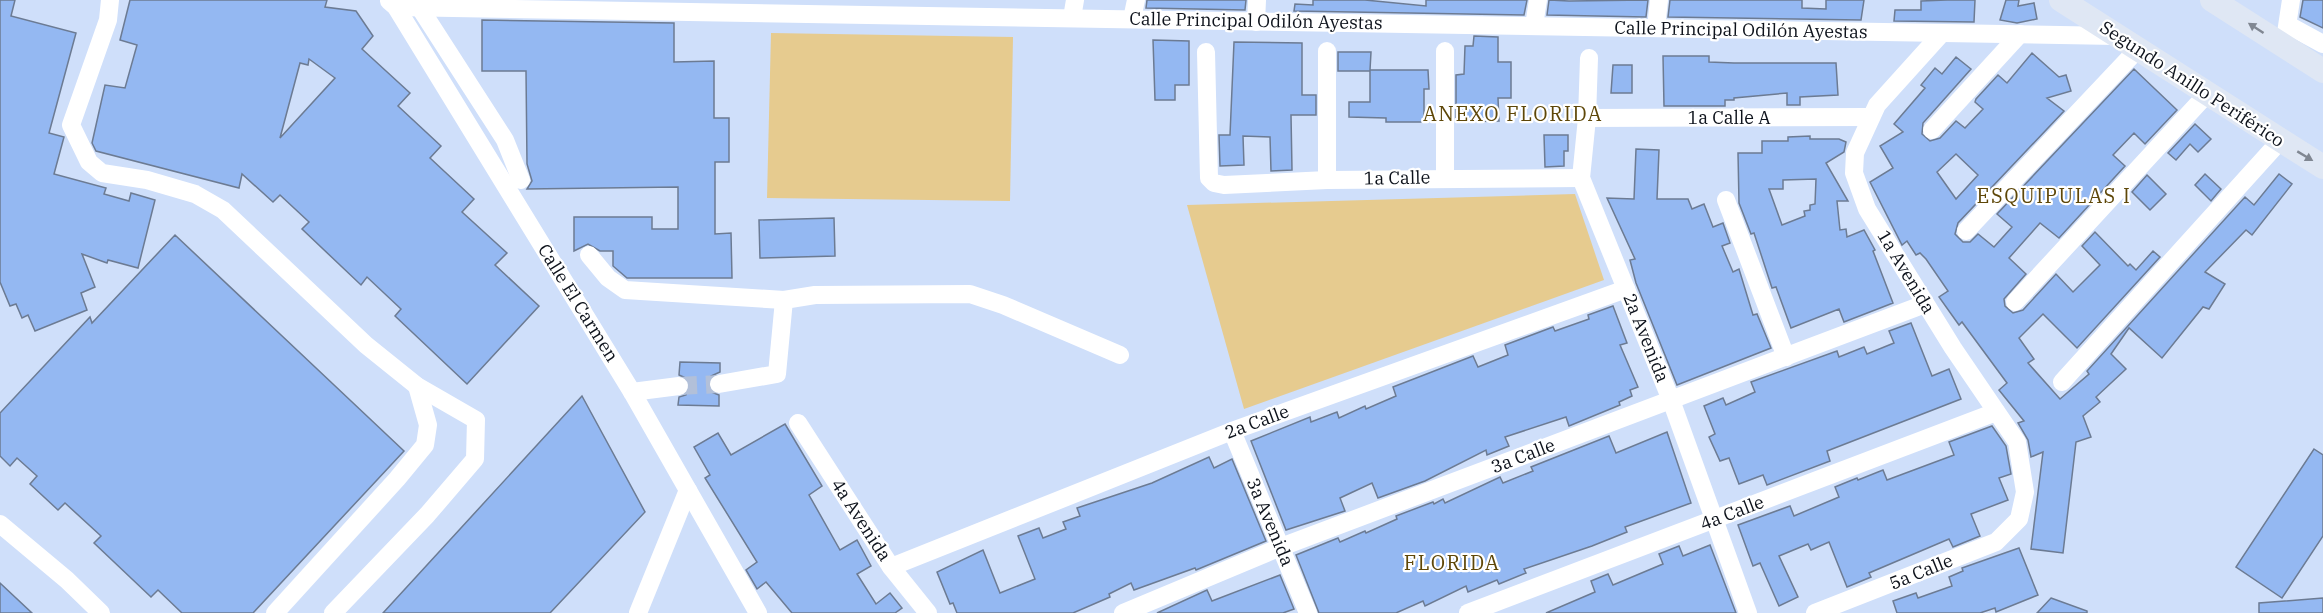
<svg xmlns="http://www.w3.org/2000/svg" width="2323" height="613" font-family="'IBM Plex Serif',serif">
<style>
.green{fill:#e6cb8f}
.building{fill:#94b8f2;stroke:#6c7b93;stroke-width:1.5;fill-rule:evenodd}
.lines{fill:none;stroke-linecap:round;stroke-linejoin:round}
.minor-tunnel{stroke:#b2c0d9;stroke-width:18;stroke-dasharray:18 9;stroke-linecap:butt}
.minor{stroke:#fff;stroke-width:18}
.major{stroke:#dfe7f4;stroke-width:24}
.oneway{fill:#808792}
.labels{text-anchor:middle;stroke-width:4.5;stroke-linejoin:round;paint-order:stroke}
.street-label{font-size:18px;fill:#0d121b;stroke:#fff}
.neighbourhood-label{font-size:20px;letter-spacing:1.5px;fill:#5e4708;stroke:#fff}
</style>
<rect width="100%" height="100%" fill="#cfdffa"/>
<g class="green">
<path d="M771 33 1013 37 1010 201 767 198Z"/>
<path d="M1575 194 1604 280 1244 409 1187 205Z"/>
</g>
<g class="building">
<path d="M0 0H15L11 16 76 33 49 133 64 137 54 174 106 188 104 194 129 201 131 193 155 200 138 268 108 260 107 263 82 254 95 287 81 293 87 310 35 331 28 315 22 318 16 304 10 306 0 282Z"/>
<path d="M130 0H327L325 7 356 11 373 36 362 49 410 93 398 106 441 146 430 158 474 199 462 212 507 253 495 265 539 306 467 384 395 316 401 309 367 277 361 285 302 229 309 222 280 195 273 202 242 174 239 188 96 151 92 143 105 85 125 88 137 45 120 40ZM309 59 335 78 280 138 300 63 308 65Z"/>
<path d="M1147 0H1246L1245 10 1146 8Z"/>
<path d="M1313 0H1365L1426 6V0H1527L1524 15 1294 11 1295 4 1313 5Z"/>
<path d="M1549 0 1569 1 1648 0 1646 17 1547 15Z"/>
<path d="M1670 0H1802V8L1826 9V0H1864L1861 20 1668 17Z"/>
<path d="M1947 0H1975L1974 22 1894 21 1895 10H1921V1Z"/>
<path d="M2006 0H2019L2018 6 2034 3 2037 19 2017 23 2000 20Z"/>
<path d="M2303 0H2323V28L2300 17Z"/>
<path d="M482 20 674 23V62L714 61V118H729V162H715V234L731 233 732 278H627L613 266V251H600L588 244 574 251V217H652V229H678V187L527 189 532 181 527 164 526 71H482Z"/>
<path d="M1474 36 1498 37V62H1511V98H1498L1499 121 1456 122V75L1464 74 1465 46H1473Z"/>
<path d="M1153 40 1189 41V85H1175V100H1155Z"/>
<path d="M1234 42 1302 43V95H1316V115H1291L1292 170 1271 171 1270 137 1243 136 1244 165 1220 166 1219 135H1230Z"/>
<path d="M1338 52H1371L1370 70H1428L1429 89H1424V122H1386V118L1349 117V102H1370V71H1338Z"/>
<path d="M2032 53 2059 77 2066 75 2071 91 2047 98 2064 111 1958 223 1955 234 1963 242H1970L1978 234 1994 247 2012 227 1997 214 2134 69 2177 110 2145 144 2134 133 2113 155 2125 166 2059 238 2040 223 2009 258 2026 274 2004 299 2005 306 2013 313 2023 310 2056 274 2073 292 2100 265 2082 246 2095 232 2128 266 2130 264 2136 270 2153 251 2160 257 2077 348 2043 314 2019 338 2034 359 2028 363 2060 399 2089 374 2087 371 2245 197 2254 205 2279 174 2292 184 2252 235 2246 230 2205 272 2225 284 2209 309 2203 307 2162 358 2129 328 2111 354 2126 369 2096 397 2100 402 2083 416 2091 437 2076 442 2063 553 2031 549 2043 452 2031 457 2028 440 2018 423 2024 421 1999 390 2007 383 1962 322 1959 325 1939 297 1948 291 1926 259 1920 253 1916 255 1907 241 1902 245 1870 182 1893 168 1880 146 1903 132 1894 124 1925 88 1921 85 1935 68 1942 74 1956 57 1971 69 1923 123 1922 134 1930 141 1940 138 1956 121 1965 128 1983 109 1975 102 1976 99 1998 75 2007 83ZM1956 154 1978 175 1956 199 1937 172Z"/>
<path d="M1663 56H1709V62L1734 63H1836L1838 95 1800 97V105H1787V93L1734 98V100H1725V106H1664Z"/>
<path d="M1613 65H1632V93H1611Z"/>
<path d="M2195 124 2211 139 2198 152 2190 144 2176 160 2168 153Z"/>
<path d="M1544 135H1568V151H1564V166L1545 167Z"/>
<path d="M1810 136V139H1839L1846 142 1844 152 1826 163 1848 201H1837L1840 230 1846 229 1847 237 1864 230 1875 250 1873 251 1893 303 1844 322 1839 309 1791 328 1776 287 1772 288 1754 233 1751 234 1739 203 1738 153H1762V141H1788V137ZM1816 179 1815 204 1810 205V210L1804 211 1805 216 1782 225 1769 189H1783V180Z"/>
<path d="M1636 149 1659 150 1657 199H1688L1692 209 1704 204 1713 227 1723 223 1730 243 1722 246 1733 272 1739 269 1753 315 1757 314 1771 348 1677 385 1636 283 1630 260 1635 259 1607 198 1634 199Z"/>
<path d="M2205 174 2221 189 2211 201 2195 185Z"/>
<path d="M2147 175 2166 194 2150 210 2132 192Z"/>
<path d="M834 218 835 256 760 258 759 220Z"/>
<path d="M175 235 404 451 253 613H182L158 590 151 597 94 543 101 536 65 503 58 510 30 484 37 476 17 458 10 466 0 456V413L90 317 92 323Z"/>
<path d="M1613 306 1627 343 1620 345 1638 387 1630 390 1632 396 1619 402 1620 405 1569 426 1566 417 1505 437 1509 446 1487 455 1486 450 1425 481 1378 498 1372 483 1340 498 1345 511 1286 530 1251 441 1310 417 1311 422 1337 412 1339 418 1365 406 1366 409 1396 396 1393 387 1473 356 1478 367 1508 355 1505 345 1553 327 1555 331 1589 319 1588 315Z"/>
<path d="M1911 323 1932 376 1949 369 1961 399 1827 451 1830 461 1767 485 1763 475 1739 484 1729 458 1720 461 1709 437 1715 434 1704 406 1723 398 1726 405 1755 392 1751 382 1837 351 1839 357 1864 347 1867 354 1894 343 1889 331Z"/>
<path d="M680 362 720 363V372L711 376 708 385 711 392 719 395V406L678 405 679 397 686 395 690 385 688 379 679 375Z"/>
<path d="M582 396 645 512 550 613H383Z"/>
<path d="M785 424 822 486 809 495 840 550 857 540 871 566 857 574 876 604 890 593 902 608 895 613H792L766 582 757 589 746 570 757 562 705 478 710 475 694 447 718 433 731 455Z"/>
<path d="M1992 426 2006 446 2011 474 1999 478 2008 500 1971 514 1980 536 1953 547 1949 539 1869 573 1871 577 1847 587 1829 542 1811 550 1808 544 1779 556 1798 597 1779 606 1760 563 1753 566 1738 525 1790 506 1794 516 1839 497 1835 487 1857 478 1858 480 1883 470 1887 480 1954 455 1949 442Z"/>
<path d="M1667 432 1691 503 1625 527 1627 532 1592 546 1524 569 1526 573 1499 584 1497 580 1468 592 1466 586 1425 606 1423 601 1396 613H1319L1296 555 1338 538 1340 542 1365 531 1366 533 1397 519 1396 516 1433 502 1434 504 1443 499 1445 503 1500 477 1503 483 1533 471 1531 467 1609 436 1616 453Z"/>
<path d="M2314 449 2323 455V536L2282 598 2236 567Z"/>
<path d="M1209 457 1214 468 1232 459 1266 541 1196 570 1195 568 1134 590 1131 583 1109 594 1110 597 1073 613H957L953 603 950 604 937 572 983 550 1000 593 1035 579 1018 536 1039 528 1043 538 1066 529 1063 522 1080 516 1077 508 1152 483Z"/>
<path d="M1710 545 1736 613H1546L1595 592 1591 581 1608 574 1613 585 1663 564 1659 554 1679 546 1683 556Z"/>
<path d="M2019 548 2038 595 1996 612 1995 608 1980 613H1897L1893 601 1916 593 1918 598 1952 586 1949 577 1963 571 1962 568Z"/>
<path d="M1280 575 1294 609 1283 613H1157L1207 590 1212 601Z"/>
<path d="M0 583 32 613H0Z"/>
<path d="M2051 598 2087 611V613H2037Z"/>
<path d="M2323 598V613H2259V603Z"/>
</g>
<g class="lines">
<path class="minor-tunnel" d="M679 386 719 384"/>
<g class="minor">
<path d="M110 0 108 20 71 125 89 162 102 173 147 180 195 194 223 210 366 345 417 386 476 420 475 459 427 515 333 613"/>
<path d="M420 0V8L505 140 521 180"/>
<path d="M389 1 396 7 632 392 758 613"/>
<path d="M396 7 2116 36"/>
<path d="M1072 18 1075 0"/>
<path d="M1132 19 1136 0"/>
<path d="M1256 22 1257 0"/>
<path d="M2288 25 2323 44"/>
<path d="M1534 26 1538 0"/>
<path d="M1656 28 1659 0"/>
<path d="M2284 46 2291 0"/>
<path d="M1327 51V180"/>
<path d="M1445 51V178"/>
<path d="M1206 52 1209 178 1214 183 1224 185 1327 180 1581 178"/>
<path d="M1589 58 1587 118 1581 178 1671 400 1748 613"/>
<path d="M1587 118 1870 117"/>
<path d="M1932 130 2020 34"/>
<path d="M1726 200 1786 357"/>
<path d="M1966 231 2136 51"/>
<path d="M589 255 608 278 625 290 784 300"/>
<path d="M2015 302 2207 94"/>
<path d="M2062 382 2280 141"/>
<path d="M719 384 777 374 784 300 815 295 970 294 1003 305 1120 355"/>
<path d="M632 392 679 386"/>
<path d="M798 423 891 567 928 613"/>
<path d="M1232 431 1308 613"/>
<path d="M0 524 67 580 101 613"/>
<path d="M891 567 1232 431 1626 289"/>
<path d="M275 613 397 479 425 445 428 425 417 386"/>
<path d="M638 613 688 490"/>
<path d="M1123 613 1281 547 1925 304"/>
<path d="M1468 613 1996 412"/>
<path d="M1815 613 1996 542 2019 519 2025 492 2017 442 1953 348 1867 209 1854 173 1855 153 1877 105 1942 33"/>
</g>
<g class="major">
<path d="M2061 0 2323 167"/>
<path d="M2212 0 2323 71"/>
</g>
</g>
<defs><path id="oneway-solid" d="M-6-.8H1V-3.2L6.5 0L1 3.2V.8H-6Z" transform="scale(1.5)"/></defs>
<g class="oneway">
<use href="#oneway-solid" transform="translate(2256 28) rotate(-147)"/>
<use href="#oneway-solid" transform="translate(2305 156) rotate(31)"/>
</g>
<g class="labels">
<g class="street-label">
<text transform="translate(1256 21) rotate(1)" y="6">Calle Principal Odilón Ayestas</text>
<text transform="translate(1741 30) rotate(1)" y="6">Calle Principal Odilón Ayestas</text>
<text transform="translate(2192 84) rotate(33)" y="6">Segundo Anillo Periférico</text>
<text x="1729" y="124">1a Calle A</text>
<text transform="translate(1397 178) rotate(-1)" y="6">1a Calle</text>
<text transform="translate(1906 272) rotate(59)" y="6">1a Avenida</text>
<text transform="translate(578 303) rotate(58)" y="6">Calle El Carmen</text>
<text transform="translate(1646 338) rotate(68)" y="6">2a Avenida</text>
<text transform="translate(1257 422) rotate(-20)" y="6">2a Calle</text>
<text transform="translate(1523 456) rotate(-21)" y="6">3a Calle</text>
<text transform="translate(1732 513) rotate(-21)" y="6">4a Calle</text>
<text transform="translate(861 520) rotate(57)" y="6">4a Avenida</text>
<text transform="translate(1270 522) rotate(67)" y="6">3a Avenida</text>
<text transform="translate(1921 572) rotate(-22)" y="6">5a Calle</text>
</g>
<g class="neighbourhood-label">
<text x="1513" y="121">ANEXO FLORIDA</text>
<text x="2054" y="203">ESQUIPULAS I</text>
<text x="1452" y="570">FLORIDA</text>
</g>
</g>
</svg>
